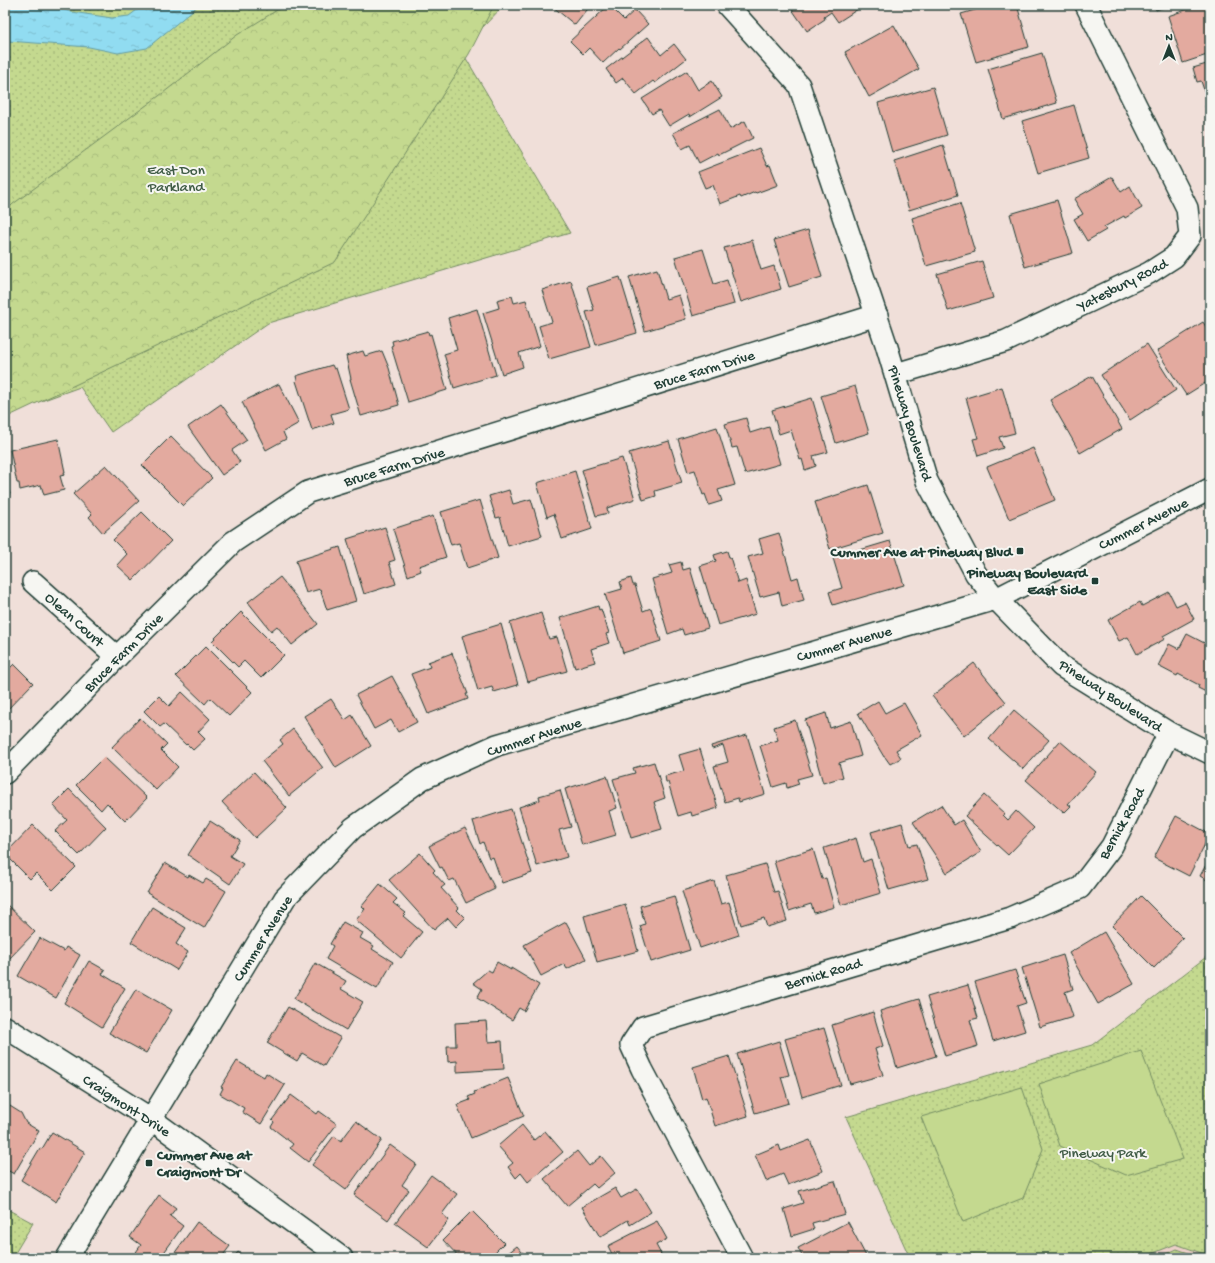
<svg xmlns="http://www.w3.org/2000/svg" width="1215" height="1263" font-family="'Gochi Hand',sans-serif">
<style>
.built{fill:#eccfc8}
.grass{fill:url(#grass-dots);stroke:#728b62}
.forest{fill:url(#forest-crowns);stroke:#728b62}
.garden{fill:#c4d98f;stroke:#728b62}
.water{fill:url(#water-ripples);stroke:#639ca5}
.building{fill:#e3aa9f;stroke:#1f3d34}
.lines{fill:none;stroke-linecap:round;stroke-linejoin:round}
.minor-casing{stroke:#1f3d34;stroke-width:24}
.minor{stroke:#f6f6f2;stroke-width:21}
.poi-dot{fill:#1f3d34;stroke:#f6f6f2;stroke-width:1.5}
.labels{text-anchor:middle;stroke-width:4;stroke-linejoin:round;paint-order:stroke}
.park-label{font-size:15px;fill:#405c46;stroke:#f6f6f2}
.street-label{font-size:15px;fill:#1f3d34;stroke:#f6f6f2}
.poi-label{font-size:15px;font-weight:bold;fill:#1f3d34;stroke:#f6f6f2;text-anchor:end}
</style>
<defs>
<pattern id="grass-dots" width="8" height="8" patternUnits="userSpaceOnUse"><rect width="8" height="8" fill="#c4d98f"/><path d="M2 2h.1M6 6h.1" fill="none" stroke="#a8bb7c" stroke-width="1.8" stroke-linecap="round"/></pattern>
<pattern id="forest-crowns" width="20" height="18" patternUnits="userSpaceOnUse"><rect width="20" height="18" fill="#c4d98f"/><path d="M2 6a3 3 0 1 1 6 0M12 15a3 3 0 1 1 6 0" fill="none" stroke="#a8bb7c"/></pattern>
<pattern id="water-ripples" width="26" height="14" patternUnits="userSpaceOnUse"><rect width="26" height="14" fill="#91dcf1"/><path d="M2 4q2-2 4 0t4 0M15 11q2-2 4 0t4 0" fill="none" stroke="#7dbecf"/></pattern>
</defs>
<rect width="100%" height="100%" fill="#f0dfd9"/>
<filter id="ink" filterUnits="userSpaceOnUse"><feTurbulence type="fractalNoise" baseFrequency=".025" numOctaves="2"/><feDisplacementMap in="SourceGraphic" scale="8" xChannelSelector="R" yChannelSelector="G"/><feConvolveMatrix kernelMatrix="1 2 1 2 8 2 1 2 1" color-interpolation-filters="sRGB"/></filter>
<g filter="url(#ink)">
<path class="built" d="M1176 1244 1210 1256V1258H1141Z"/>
<g class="grass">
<path d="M5 5H504L461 50 570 233 268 323 111 432 80 387 5 414Z"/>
<path d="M1210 954V1256L1176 1244 1141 1258H910L846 1117 1092 1045Z"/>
<path d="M5 1208 33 1223 12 1258H5Z"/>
<path d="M1177 1249 1203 1258H1157Z"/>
</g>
<path class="forest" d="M285 5H494L469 54 335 262 5 418V212L13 204 163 93 237 35Z"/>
<g class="garden">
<path d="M1141 1051 1183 1159 1126 1175 1060 1146 1039 1084Z"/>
<path d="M1022 1087 1043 1149 1023 1198 963 1222 921 1117Z"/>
</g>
<path class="water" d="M11 5H49L72 12 112 18 129 16 141 7V5H153L151 10 160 5H199L147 48 118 53 89 47 8 41 5 43V9Z"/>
<g class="building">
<path d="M544 5H591L575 25 552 6 550 9Z"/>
<path d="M609 5 624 20 635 10 648 24 620 49 619 48 603 63 589 48 583 54 570 41Z"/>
<path d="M789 5H855L858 9 838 22 831 12 824 17 825 19 807 31Z"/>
<path d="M992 5H1017L1029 47 976 62 961 14Z"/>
<path d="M1154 5H1171L1156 10Z"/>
<path d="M1200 5H1210V54L1183 63 1168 16Z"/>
<path d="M894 25 919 69 869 97 845 52Z"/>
<path d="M648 37 661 55 674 44 686 59 655 83 653 81 636 94 623 78 616 83 606 69Z"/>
<path d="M1042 53 1057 103 1003 119 988 69Z"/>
<path d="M1210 63V120L1205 106 1209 105 1201 81 1197 82 1193 68Z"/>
<path d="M687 71 698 90 712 81 722 97 690 117 689 114 669 126 659 110 652 114 642 99Z"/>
<path d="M933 87 947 135 892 152 878 103Z"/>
<path d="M1074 105 1089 158 1038 173 1022 121Z"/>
<path d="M720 109 730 129 745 121 753 138 719 155 718 153 699 163 690 145 682 149 673 133Z"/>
<path d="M943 145 958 195 909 210 894 161Z"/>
<path d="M759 148 767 166 770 165 778 185 756 193 755 192 741 198 740 196 720 204 713 185 705 188 698 172Z"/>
<path d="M1112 177 1121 192 1130 186 1142 208 1125 218 1124 216 1104 227 1106 230 1087 241 1074 219 1083 214 1074 199Z"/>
<path d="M1057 200 1073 253 1025 267 1010 214Z"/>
<path d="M960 203 975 252 926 266 912 218Z"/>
<path d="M808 230 822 277 789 287 774 240Z"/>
<path d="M752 240 761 270 774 266 781 289 741 302 724 248Z"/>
<path d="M703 249 714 284 727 280 734 304 693 316 675 257Z"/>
<path d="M982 261 993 298 948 311 937 274Z"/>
<path d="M657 269 666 299 679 295 686 319 645 331 629 277Z"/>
<path d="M620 277 637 333 596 345 586 312 594 310 587 287Z"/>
<path d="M571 281 591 347 549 359 539 326 552 322 542 290Z"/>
<path d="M512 296 514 303 526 300 540 346 519 353 523 367 502 374 483 313 499 308 497 300Z"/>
<path d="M477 309 496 375 454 388 444 354 457 350 448 318Z"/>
<path d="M1203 322 1210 333V380L1186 395 1157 351Z"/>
<path d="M428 331 429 335 431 334 447 390 408 402 391 346 393 345 392 341Z"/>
<path d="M1147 344 1176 390 1130 420 1101 375Z"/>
<path d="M363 351 365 356 382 351 389 368 399 405 361 416 350 379H351L346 356Z"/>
<path d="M332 365 334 369 336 368 349 409 331 414 334 423 312 430 296 381 297 380 296 376Z"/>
<path d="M1092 376 1122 429 1080 453 1050 400Z"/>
<path d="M279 384 299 423 283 432 286 439 266 450 242 402Z"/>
<path d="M855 386 869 433 836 443 821 396Z"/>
<path d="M1002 387 1015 433 999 437 1003 448 978 456 973 439 978 438 966 398Z"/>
<path d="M812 398 828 452 813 456 816 466 805 470 802 459 800 460 791 430 779 434 772 410Z"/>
<path d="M221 404 247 440 232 450 240 462 222 475 188 427Z"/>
<path d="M746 418 750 433 769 427 780 464 745 474 737 447 732 448 725 424Z"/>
<path d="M717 427 735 485 718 490 722 501 709 505 705 494 703 495 695 470 688 472 678 439Z"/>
<path d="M171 436 212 478 183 506 142 465Z"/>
<path d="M58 439 65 472H64L65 475 60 476 64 490 44 495 41 485 20 490 19 483H17L10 450Z"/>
<path d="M669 441 682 483 655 491 656 496 643 500 629 453Z"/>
<path d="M1033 448 1055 500 1009 519 987 467Z"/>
<path d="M622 458 635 499 607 508 608 513 596 516 582 470Z"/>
<path d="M106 465 139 501 103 533 89 517 92 514 73 494Z"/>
<path d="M575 471 592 529 562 539 554 514 547 517 537 483Z"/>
<path d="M5 481 10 494 5 496Z"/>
<path d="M868 485 883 533 830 549 815 502Z"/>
<path d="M509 490 513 504 531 499 542 536 508 546 500 517 496 518 489 496Z"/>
<path d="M480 500 498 558 467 568 459 543 451 545 441 512Z"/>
<path d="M142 512 171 541 133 580 117 565 127 554 113 540Z"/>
<path d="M433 516 446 557 419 566 421 571 408 576 393 529Z"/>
<path d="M385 527 395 560 389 562 396 584 364 594 347 539Z"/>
<path d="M779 533 792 579 798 577 804 600 782 606 779 592 760 597 748 557 763 553 759 539Z"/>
<path d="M890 541 904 585 846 602V601L833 605 829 592 842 588 833 558Z"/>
<path d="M340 547 356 601 327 610 320 589 306 593 296 561Z"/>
<path d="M727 551 729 557H730L738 583 746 580 756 614 718 625 700 566 716 561 714 555Z"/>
<path d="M681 562 683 570 690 568 708 628 684 635 682 629 668 634 652 579 672 573 669 565Z"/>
<path d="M280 577 318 624 292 645 277 626 271 631 248 602Z"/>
<path d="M631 578 633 585H635L643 611 651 608 661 641 623 653 605 594 622 589 620 582Z"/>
<path d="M1169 592 1176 606 1185 602 1194 619 1163 636 1165 639 1137 654 1128 637 1119 641 1108 620 1140 602 1142 606Z"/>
<path d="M598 606 599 610 601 609 609 633 606 634 609 643 591 649 595 662 575 668 560 618Z"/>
<path d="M241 612 284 655 261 678 244 661 238 667 212 641Z"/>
<path d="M541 613 549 639 557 637 567 671 528 682 510 623Z"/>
<path d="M501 624 518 685 494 692 492 687 478 691 462 636Z"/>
<path d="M1187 634 1210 646V694L1198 688 1199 685 1178 674 1177 676 1158 666 1169 644 1179 649Z"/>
<path d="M206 646 252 692 229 716 210 698 205 704 176 676Z"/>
<path d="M452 653 468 694H466L468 699 428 714 411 674 430 667 428 662Z"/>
<path d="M974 663 1006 702 964 736 932 696Z"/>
<path d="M14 664 33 683 5 712V673Z"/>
<path d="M392 676 417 722 398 732 391 720 374 729 356 695Z"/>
<path d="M182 692 210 719 198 732 205 739 193 750 187 744 186 745 164 724 160 727 144 711 159 696 169 706Z"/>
<path d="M331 699 345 720 352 715 371 746 336 768 304 716Z"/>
<path d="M878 701 885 713 904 703 922 735 896 750 901 758 890 764 885 757H884L858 713Z"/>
<path d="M1014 710 1049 740 1023 769 989 739Z"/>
<path d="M826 713 830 728 851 721 861 756 839 763 843 777 823 783 805 720Z"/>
<path d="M140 718 167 744 161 750 178 767 156 790 112 747Z"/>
<path d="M795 720 812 775 797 779 799 784 787 788 786 783 773 787 760 746 778 740 774 727Z"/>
<path d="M293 729 323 768 289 796 262 761 283 744 280 740Z"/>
<path d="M747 735 765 794 739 802 738 798 725 802 714 766 728 762 723 745 712 749 711 746Z"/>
<path d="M1060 741 1096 772 1068 804 1071 806 1064 813 1026 780Z"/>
<path d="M700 749 718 808 692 816 691 812 678 816 668 782H666L665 776 684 771 679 755Z"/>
<path d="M104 757 147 798 125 821 107 803 101 810 76 785Z"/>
<path d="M654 762 665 798 654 802 662 829 631 838 613 779 635 773 633 768Z"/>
<path d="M254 772 287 808 255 838 222 802Z"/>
<path d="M607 776 617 808 609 811 616 835 582 845 565 789Z"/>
<path d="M69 789 106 827 79 855 55 831 67 820 53 805Z"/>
<path d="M560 790 571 827 559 830 567 857 537 866 519 807 540 800 539 796Z"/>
<path d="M984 795 1005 814 1003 815 1008 820 1016 811 1034 828 1008 855 965 816Z"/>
<path d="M941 805 954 825 962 820 981 852 947 873 913 822Z"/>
<path d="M511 809 532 873 502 883 493 857 489 858 483 842 480 844 473 821Z"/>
<path d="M1176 816 1210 834 1189 876 1154 858Z"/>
<path d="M210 821 240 840 230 856 243 864 230 884 188 855Z"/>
<path d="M902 823 909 846 917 844 928 879 889 890 871 832Z"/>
<path d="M33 825 76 867 53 890 36 873 30 879 5 854Z"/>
<path d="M465 828 495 889 466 903 454 879 449 881 442 867 440 868 429 846Z"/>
<path d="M856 838 863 862 871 859 881 893 841 905 824 848Z"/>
<path d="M813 849 822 879 826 878 834 907 814 913 811 904 789 911 774 861Z"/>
<path d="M420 853 435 870 433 872 445 885 441 888 459 908 457 910 465 918 456 927 448 918 434 930 389 880Z"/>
<path d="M1210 857V882L1200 876Z"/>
<path d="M165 863 188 877 189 875 203 883 206 879 226 891 204 928 147 893Z"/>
<path d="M765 864 774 892 778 891 787 921 767 927 764 918 741 925 726 875Z"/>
<path d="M714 881 721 904 729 902 739 935 700 948 682 891Z"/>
<path d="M380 884 397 899 393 903 406 913 403 916 422 932 401 958 356 920 365 909 362 906Z"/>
<path d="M674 896 690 950 651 962 640 926 645 924 640 906Z"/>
<path d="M1141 896 1183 938 1154 968 1112 926Z"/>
<path d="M5 903 35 932 8 960 5 958Z"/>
<path d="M625 904 638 951 597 962 584 916Z"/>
<path d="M152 907 186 928 176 944 188 952 177 970 131 942Z"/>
<path d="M343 922 363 933 360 938 374 946 372 949 393 962 377 989 326 959 333 946 330 944Z"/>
<path d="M566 922 586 959 567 969 564 964 541 976 524 945Z"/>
<path d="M1104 932 1134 984 1098 1004 1069 953Z"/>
<path d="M40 938 64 951 66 947 80 955 56 998 18 976Z"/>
<path d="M1063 955 1073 989 1065 992 1073 1017 1040 1027 1022 968Z"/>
<path d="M89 961 105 970 102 974 125 988 102 1027 64 1003Z"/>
<path d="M497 962 511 970V968L539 985 524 1011 519 1008 512 1020 477 998 482 989 473 983 488 970 492 972Z"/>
<path d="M315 963 346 981 341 989 363 1002 346 1030 294 999Z"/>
<path d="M1015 970 1026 1003 1017 1006 1025 1031 993 1041 975 982Z"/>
<path d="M968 985 978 1018 970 1020 978 1046 945 1056 927 997Z"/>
<path d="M136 989 172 1010 146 1053 109 1033Z"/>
<path d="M919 999 936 1056 897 1068 880 1011Z"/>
<path d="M288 1007 341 1038 324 1066 302 1053 297 1061 267 1043Z"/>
<path d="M873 1012 883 1046 875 1049 883 1075 850 1084 832 1025Z"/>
<path d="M486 1021 488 1042 502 1041 504 1069 457 1072V1061L448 1062 447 1046H456L455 1023Z"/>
<path d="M824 1028 841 1085 802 1097 785 1039Z"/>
<path d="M779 1041 789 1075 781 1077 789 1103 755 1113 737 1054Z"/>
<path d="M729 1056 748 1116 715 1126 706 1097 702 1099 693 1067Z"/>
<path d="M237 1061 264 1077 266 1073 285 1085 261 1124 242 1112 244 1108 220 1094 223 1088 221 1087Z"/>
<path d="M508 1078 524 1116 471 1138 457 1105 470 1100 468 1097 475 1094 474 1092Z"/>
<path d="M291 1095 317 1114 319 1111 337 1124 308 1162 290 1148 293 1144 271 1127 274 1122 272 1120Z"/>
<path d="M5 1103 21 1113 26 1123 39 1131 14 1174 5 1169Z"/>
<path d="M356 1121 382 1140 346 1190 312 1165 334 1136 341 1141Z"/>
<path d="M522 1125 534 1140 545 1131 563 1152 528 1182 521 1173 516 1178 508 1167 513 1163 498 1146Z"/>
<path d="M52 1132 85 1152 56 1202 21 1180 40 1148 42 1149Z"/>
<path d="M810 1140 823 1171 788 1185 783 1174 766 1181 755 1155 779 1145 781 1151Z"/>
<path d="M390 1145 416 1164 402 1185 409 1190 388 1220 354 1195Z"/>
<path d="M577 1151 589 1166 601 1156 615 1173 597 1188 593 1184 567 1206 544 1179Z"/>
<path d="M431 1175 457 1194 442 1214 449 1220 428 1247 395 1223Z"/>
<path d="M834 1181H835L845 1214 812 1223 814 1229 792 1236 784 1209 803 1203 799 1191Z"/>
<path d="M615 1188 621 1198 637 1189 651 1212 630 1225 628 1220 600 1237 582 1207Z"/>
<path d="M159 1195 176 1208 170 1216 183 1226 160 1258H138L134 1255 141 1245 130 1237Z"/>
<path d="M472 1211 504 1243 489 1258H458L459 1257 443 1240Z"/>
<path d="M657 1221 667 1239 656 1245 663 1258H614L608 1246Z"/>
<path d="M197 1222 230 1246 221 1258H171Z"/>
<path d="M848 1222 867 1258H803L798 1248Z"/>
<path d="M517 1246 527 1258H502Z"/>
<path d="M238 1252 246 1258H233Z"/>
</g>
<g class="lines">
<defs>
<g id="minor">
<path d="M727 5 799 85 886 344 927 481 976 574 996 599 1061 666 1169 733 1210 753"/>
<path d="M896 374 1006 341 1149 273 1174 257 1190 236 1187 208 1086 5"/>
<path d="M33 582 117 657"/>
<path d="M5 773 117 657 233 542 308 492 877 315"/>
<path d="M5 1027 151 1119 342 1258"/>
<path d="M67 1258 285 898 353 828 422 779 497 745 996 599 1210 489"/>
<path d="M742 1258 642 1069 631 1045 643 1027 1010 918 1080 888 1112 846 1169 733"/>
</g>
</defs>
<use href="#minor" class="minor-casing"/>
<use href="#minor" class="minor"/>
</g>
</g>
<g class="poi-dot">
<rect x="1016" y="547" width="8" height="8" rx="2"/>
<rect x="1091" y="577" width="8" height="8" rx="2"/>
<rect x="145" y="1159" width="8" height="8" rx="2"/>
</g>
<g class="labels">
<g class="park-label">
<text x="176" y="174">East Don<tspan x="176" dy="17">Parkland</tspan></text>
<text x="1103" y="1157">Pineway Park</text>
</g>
<g class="street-label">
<text transform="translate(1122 284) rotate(-27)" y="5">Yatesbury Road</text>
<text transform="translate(704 369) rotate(-17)" y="5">Bruce Farm Drive</text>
<text transform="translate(911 423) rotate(73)" y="5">Pineway Boulevard</text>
<text transform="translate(394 466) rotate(-17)" y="5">Bruce Farm Drive</text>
<text transform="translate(1143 523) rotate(-27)" y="5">Cummer Avenue</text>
<text transform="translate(75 619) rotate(42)" y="5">Olean Court</text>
<text transform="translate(844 643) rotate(-16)" y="5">Cummer Avenue</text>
<text transform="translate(123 652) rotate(-45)" y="5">Bruce Farm Drive</text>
<text transform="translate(1111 695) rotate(33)" y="5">Pineway Boulevard</text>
<text transform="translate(534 736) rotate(-18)" y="5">Cummer Avenue</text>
<text transform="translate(1121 823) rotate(-61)" y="5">Bernick Road</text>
<text transform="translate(262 938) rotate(-58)" y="5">Cummer Avenue</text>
<text transform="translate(823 973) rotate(-17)" y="5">Bernick Road</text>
<text transform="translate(127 1105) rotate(33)" y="5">Craigmont Drive</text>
</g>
<g class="poi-label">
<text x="1012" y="556">Cummer Ave at Pineway Blvd</text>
<text x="1087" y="577">Pineway Boulevard<tspan x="1087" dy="17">East Side</tspan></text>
<text x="157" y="1159" text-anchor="start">Cummer Ave at<tspan x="157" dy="17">Craigmont Dr</tspan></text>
</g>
</g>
<rect width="1215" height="1263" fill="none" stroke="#f6f6f2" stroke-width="20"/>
<rect x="10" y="10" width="1195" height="1243" fill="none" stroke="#1f3d34" stroke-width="1.5" filter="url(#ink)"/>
<g transform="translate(1169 46)" stroke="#f6f6f2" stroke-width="3" paint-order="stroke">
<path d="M0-3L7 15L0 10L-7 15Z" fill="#1f3d34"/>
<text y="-6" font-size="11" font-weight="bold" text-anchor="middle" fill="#1f3d34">N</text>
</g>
</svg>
